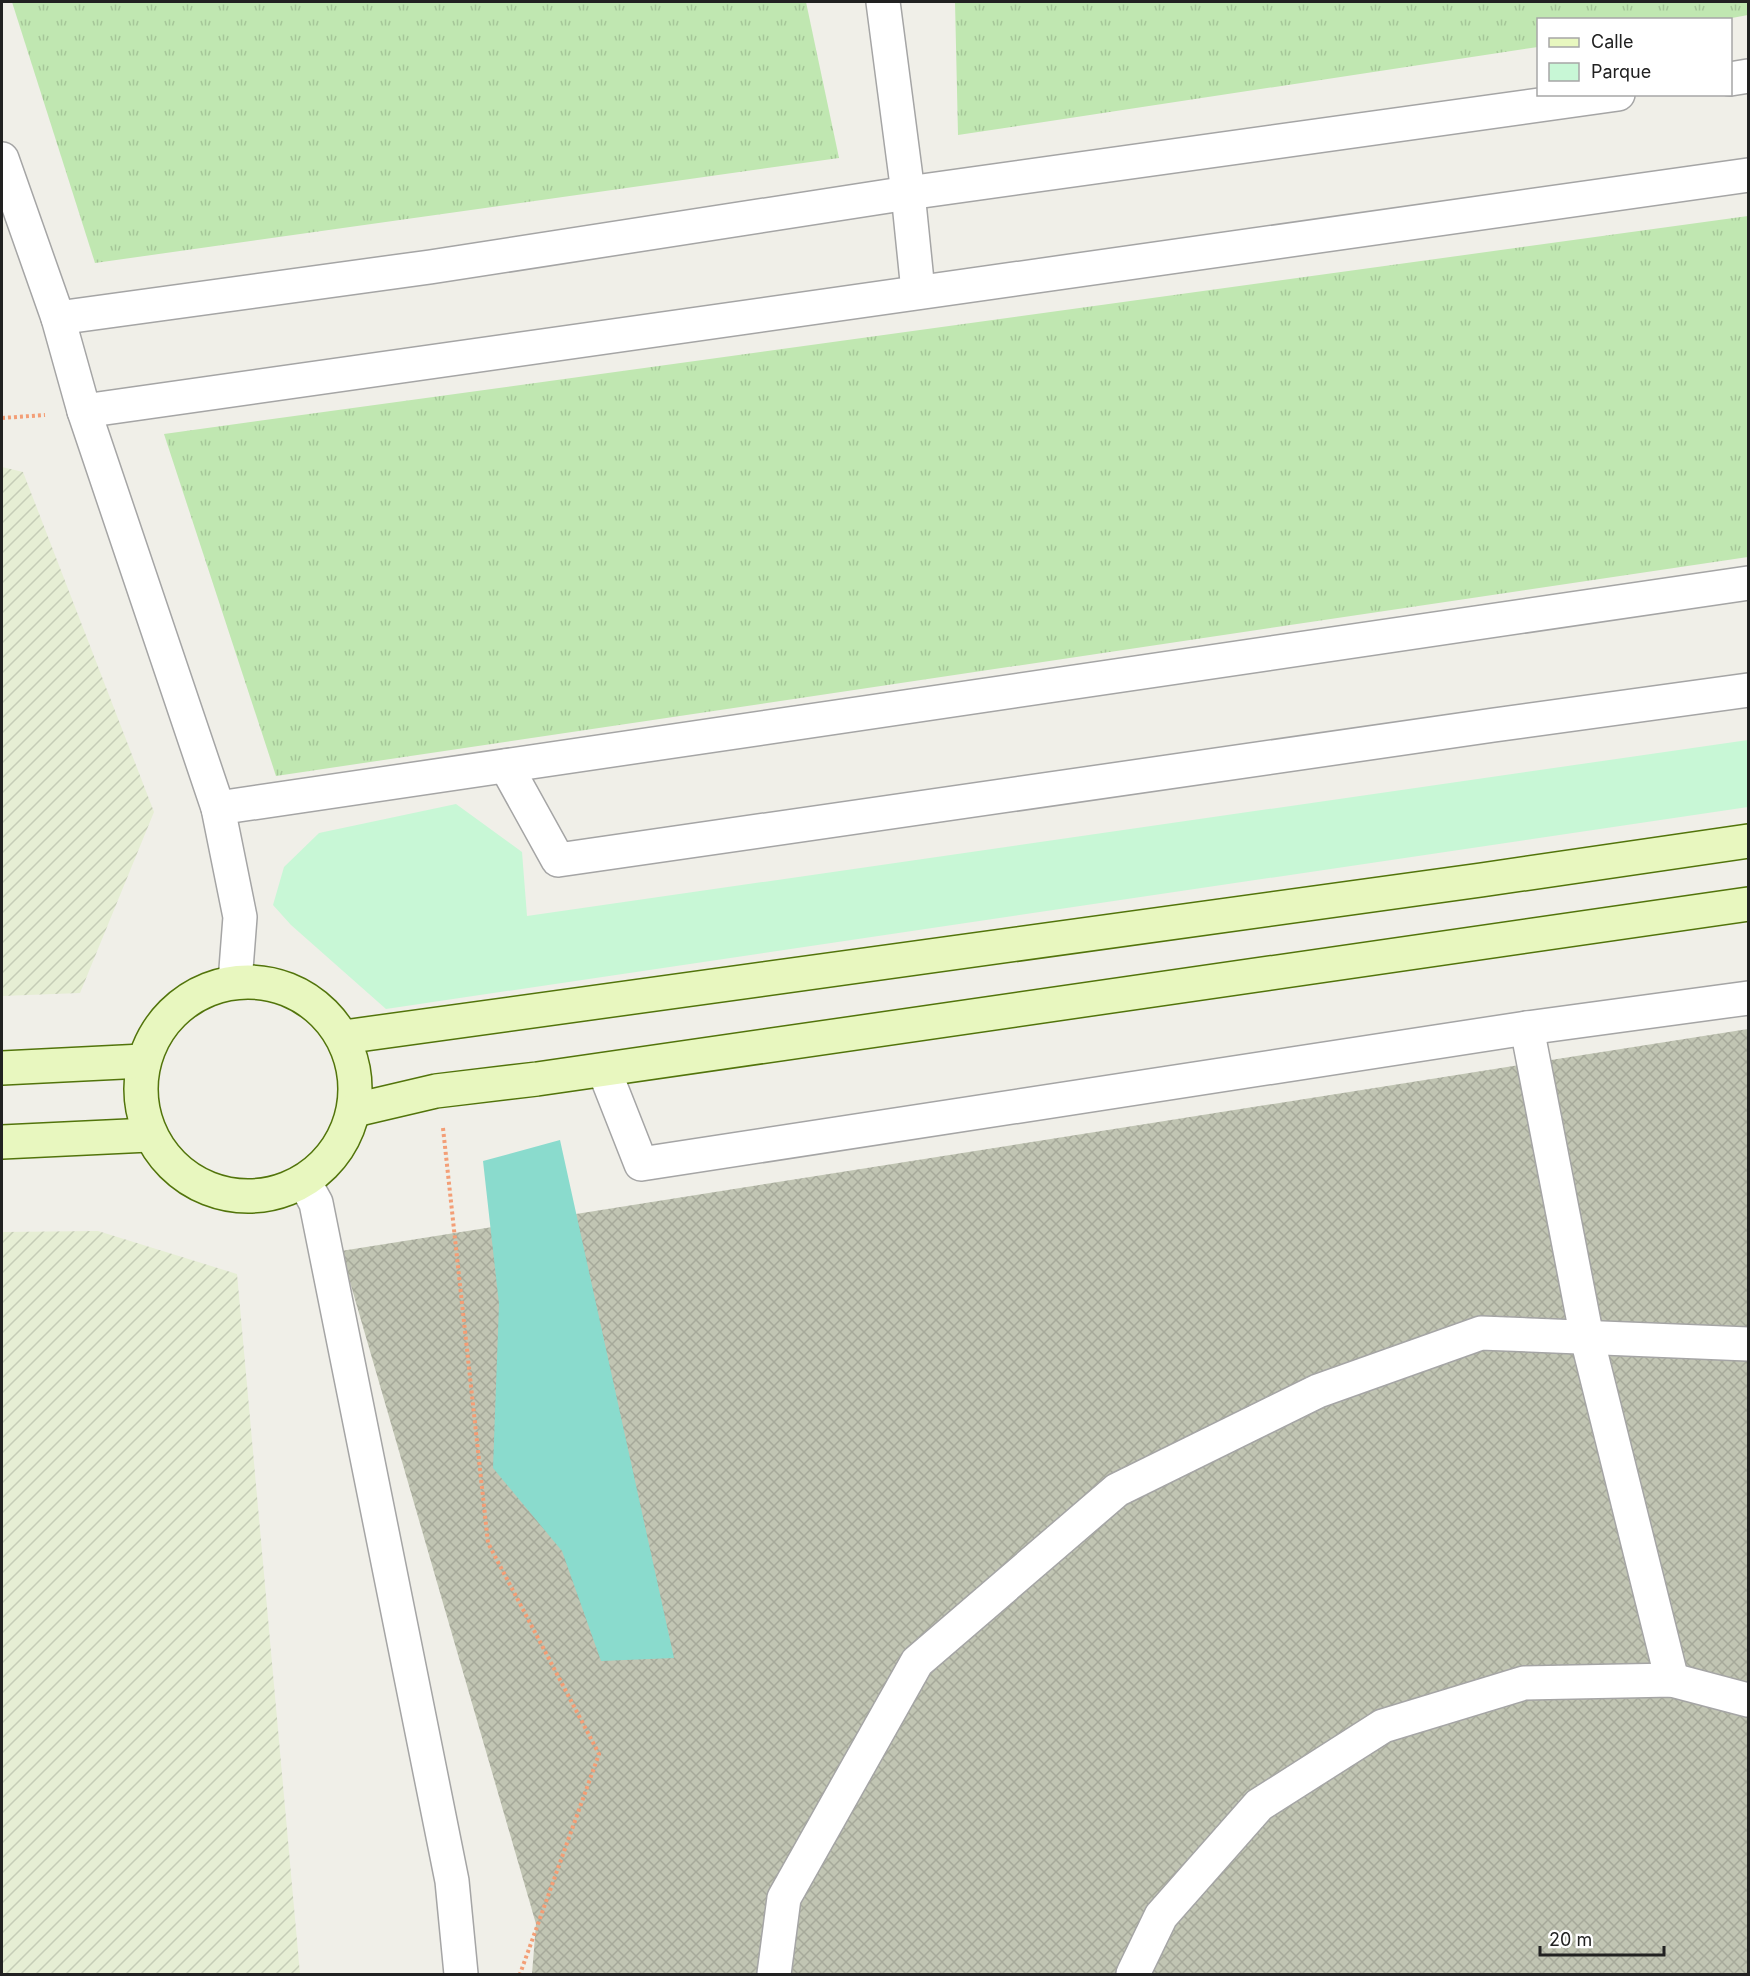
<svg xmlns="http://www.w3.org/2000/svg" width="1750" height="1976" font-family="Inter,sans-serif">
<style>
.construction{fill:url(#construction-cross-hatch)}
.farmland{fill:url(#farmland-furrows)}
.grass{fill:url(#grass-tufts)}
.park{fill:#c8f7d6}
.pitch{fill:#8adbcd}
.lines{fill:none;stroke-linecap:round;stroke-linejoin:round}
.street-casing{stroke:#a5a5a5;stroke-width:36}
.secondary-casing{stroke:#52740b;stroke-width:36}
.path{stroke:#f39e76;stroke-width:4;stroke-dasharray:3 3;stroke-linecap:butt}
.street{stroke:#fff;stroke-width:33}
.secondary{stroke:#e8f7bf;stroke-width:33}
</style>
<defs>
<pattern id="construction-cross-hatch" width="8" height="8" patternUnits="userSpaceOnUse" patternTransform="scale(1.5)"><rect width="8" height="8" fill="#c1c5b3"/><path d="M0 0l8 8M0 8l8-8" fill="none" stroke="#a6a99a"/></pattern>
<pattern id="farmland-furrows" width="10" height="10" patternUnits="userSpaceOnUse" patternTransform="scale(1.5)"><rect width="10" height="10" fill="#e6eed4"/><path d="M-1 1l2-2M0 10L10 0M9 11l2-2" fill="none" stroke="#c5ccb6"/></pattern>
<pattern id="grass-tufts" width="24" height="20" patternUnits="userSpaceOnUse" patternTransform="scale(1.5)"><rect width="24" height="20" fill="#c0e7b1"/><path d="M3 7l-1-3M5 7V3M7 7l1-3M15 17l-1-3M17 17v-4M19 17l1-3" fill="none" stroke="#a5c698"/></pattern>
</defs>
<rect width="100%" height="100%" fill="#f0efe8"/>
<path class="construction" d="M1748 1029V1974H532L536 1924 341 1251Z"/>
<g class="farmland">
<path d="M2 467 23 472 154 812 80 993 2 996Z"/>
<path d="M98 1231 237 1274 300 1974H2V1232Z"/>
</g>
<g class="grass">
<path d="M12 2H806L839 158 95 263Z"/>
<path d="M955 2H1748V15L1721 20H1538V47L958 135Z"/>
<path d="M1748 216V557L276 776 164 434Z"/>
</g>
<path class="park" d="M1748 740V807L386 1009 291 925 273 905 284 867 319 833 456 804 522 852 527 916Z"/>
<path class="pitch" d="M560 1140 674 1658 601 1661 562 1551 493 1468 499 1304 483 1161Z"/>
<g class="lines">
<defs>
<g id="street">
<path d="M883 2 908 193 918 291"/>
<path d="M1730 79 1748 76"/>
<path d="M2 159 58 318 84 411 218 808 240 917 235 982"/>
<path d="M58 318 430 267 908 193 1618 94"/>
<path d="M84 411 1748 175"/>
<path d="M506 766 558 860 1494 725 1748 690"/>
<path d="M218 808 1748 583"/>
<path d="M1527 1028 1587 1338 1672 1680"/>
<path d="M604 1070 641 1164 1527 1028 1748 998"/>
<path d="M305 1183 316 1203 452 1881 461 1974"/>
<path d="M774 1974 784 1898 917 1662 1117 1490 1318 1391 1481 1333 1748 1344"/>
<path d="M1133 1974 1161 1916 1259 1805 1383 1726 1524 1683 1672 1680 1748 1700"/>
</g>
<g id="secondary">
<circle cx="248" cy="1089" r="107"/>
<path d="M344 1037 1481 880 1748 841"/>
<path d="M2 1068 143 1061"/>
<path d="M355 1110 436 1091 537 1079 1748 904"/>
<path d="M2 1142 149 1135"/>
</g>
</defs>
<use href="#street" class="street-casing"/>
<use href="#secondary" class="secondary-casing"/>
<g class="path">
<path d="M2 418 45 415"/>
<path d="M443 1128 488 1543 599 1754 520 1974"/>
</g>
<use href="#street" class="street"/>
<use href="#secondary" class="secondary"/>
</g>
<rect width="1750" height="1976" fill="none" stroke="#212121" stroke-width="6"/>
<rect x="1537" y="18" width="195" height="78" fill="#ffffff" stroke="#a6a6a6" stroke-width="1.5"/>
<rect x="1549" y="38" width="30" height="9" fill="#e8f7bf" stroke="#a6a6a6" stroke-width="1.5"/>
<text x="1591" y="48" font-size="18" fill="#212121">Calle</text>
<rect x="1549" y="63" width="30" height="18" fill="#c8f7d6" stroke="#a6a6a6" stroke-width="1.5"/>
<text x="1591" y="78" font-size="18" fill="#212121">Parque</text>
<path d="M1540 1946v9h124v-9" fill="none" stroke="#212121" stroke-width="3"/>
<text x="1549" y="1946" font-size="18" fill="#212121" stroke="#ffffff" stroke-width="4.5" paint-order="stroke">20 m</text>
</svg>
